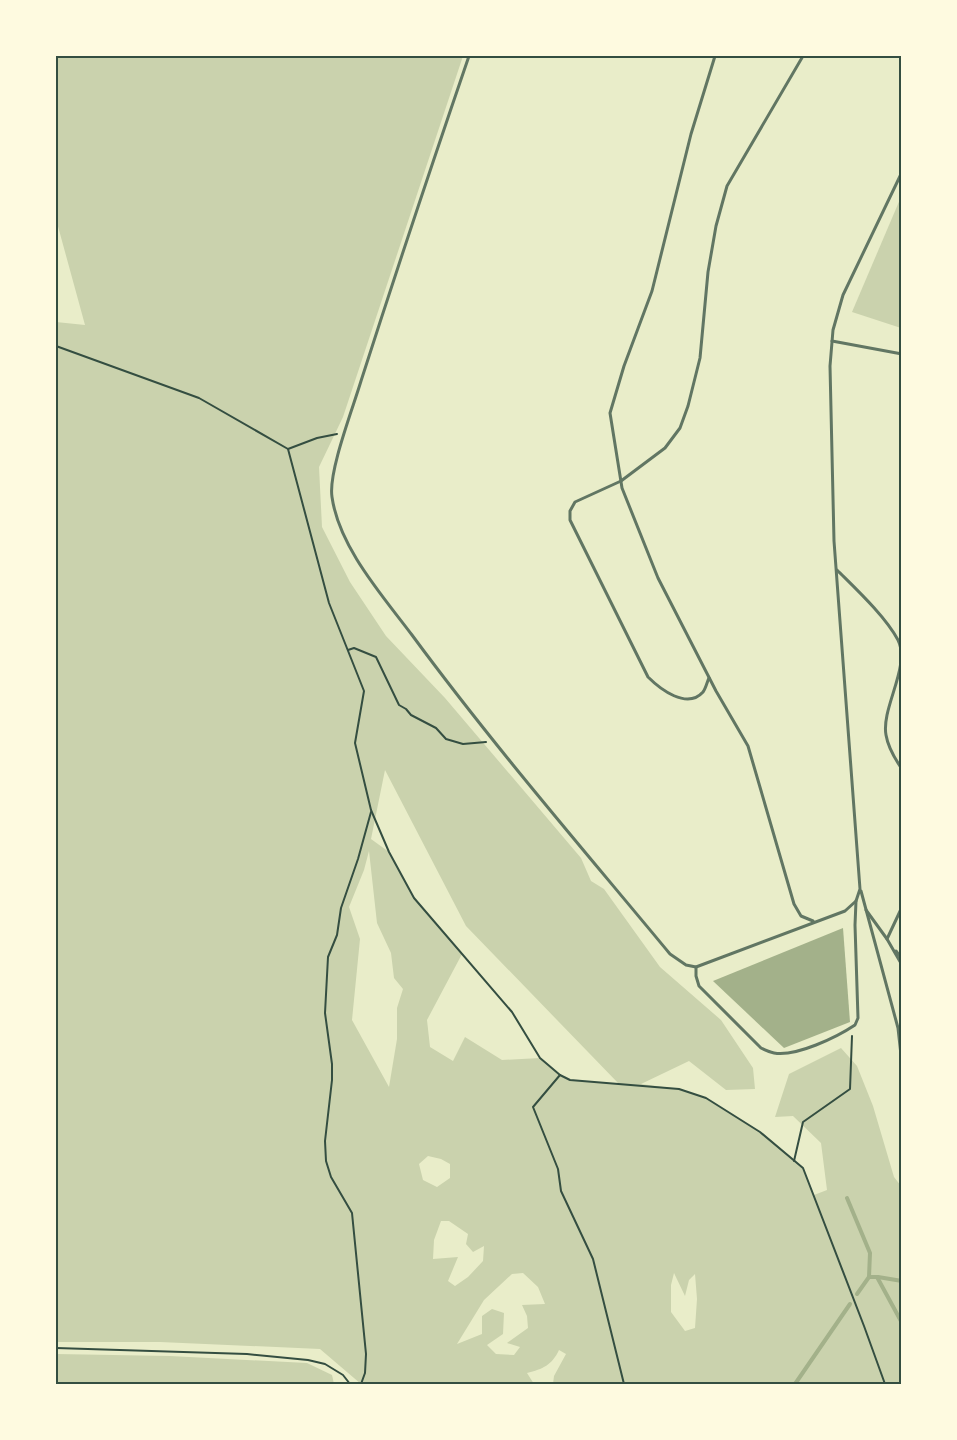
<svg xmlns="http://www.w3.org/2000/svg" width="957" height="1440" font-family="Barlow,sans-serif">
<style>
.green{fill:#cad2ad;fill-rule:evenodd}
.water{fill:#a3b18a}
.lines{fill:none;stroke-linecap:round;stroke-linejoin:round}
.stream{stroke:#a3b18a;stroke-width:4}
.path{stroke:#344e41;stroke-width:2}
.service{stroke:#617663;stroke-width:3}
.neatline{fill:none;stroke:#344e41;stroke-width:2}
</style>
<rect width="100%" height="100%" fill="#e9edc9"/>
<g class="green">
<path d="M56 56H463L343 417 319 467 322 527 350 582 386 636 445 698 581 858 591 881 604 889 660 967 721 1020 753 1068 755 1089 726 1090 689 1061 641 1084 679 1089 706 1098 760 1132 803 1168 814 1195 827 1190 821 1143 793 1116 775 1117 789 1074 841 1048 857 1066 873 1106 894 1177 901 1186V1384H553L554 1376 566 1354 559 1350C552 1365 543 1369 527 1373L534 1384H361L320 1349 160 1342H56V322L85 325 56 219ZM385 770 466 926 619 1084 570 1080 560 1075 540 1058 502 1060 465 1037 453 1061 430 1047 427 1020 462 954 414 898 389 852 371 839ZM369 851 377 923 391 953 394 978 403 989 397 1008V1039L389 1087 352 1020 360 939 349 907 364 870ZM428 1156 441 1159 450 1164V1178L437 1187 423 1180 419 1164ZM441 1221H449L468 1234 466 1244 473 1252 484 1246 483 1261 468 1277 455 1286 448 1281 458 1257 433 1259 434 1240ZM523 1273 538 1287 545 1304 522 1305 527 1316 528 1328 507 1343 520 1347 514 1355 496 1354 487 1345 503 1334 504 1313 492 1309 482 1316V1334L457 1344 484 1300 512 1274ZM674 1273 685 1296 689 1280 695 1274 697 1299 695 1328 685 1331 671 1312V1285Z"/>
<path d="M901 197V328L852 312Z"/>
<path d="M56 1354 170 1356 307 1363 332 1375 334 1384H56Z"/>
</g>
<path class="water" d="M843 928 850 1022 784 1048 713 981Z"/>
<g class="lines">
<g class="stream">
<path d="M847 1198 870 1253 869 1277H877L902 1323"/>
<path d="M878 1277 902 1281"/>
<path d="M857 1294 869 1277"/>
<path d="M795 1384 850 1304"/>
</g>
<g class="path">
<path d="M56 346 199 398 288 449 329 603 364 691 355 743 371 810 389 852 414 898 512 1012 540 1058 560 1075 570 1080 679 1089 706 1098 760 1132 803 1168 864 1326 885 1384"/>
<path d="M288 449 317 438 337 434"/>
<path d="M348 650 354 648 376 657 399 705 406 709 411 715 436 728 446 739 463 744 486 742"/>
<path d="M560 1075 533 1107 558 1169 561 1191 593 1259 624 1384"/>
<path d="M794 1161 803 1122 850 1089 852 1036"/>
<path d="M56 1348 247 1354 308 1360 325 1364 343 1375 350 1384"/>
<path d="M361 1384 365 1373 366 1354 352 1213 331 1177 326 1161 325 1141 332 1080V1064L325 1013 328 957 337 935 341 908 358 859 371 812"/>
</g>
<g class="service">
<path d="M469 56C432 164 396 272 361 381 353 408 328 472 332 497 339 547 382 595 412 635 493 745 583 849 670 954L686 965 696 967 845 911 856 901 860 889 834 541 830 366 833 330 843 295 902 172"/>
<path d="M715 56 691 134 652 291 624 366 610 413 622 488 658 578 716 691 748 746 794 904 801 916 813 921"/>
<path d="M832 341 902 354"/>
<path d="M837 570C856 589 885 616 898 640 911 666 881 708 886 735 888 747 895 759 902 769"/>
<path d="M709 678C707 682 706 688 703 692 687 710 660 689 648 677L570 520V511L575 502 621 481 665 448 680 428 688 406 700 358 708 272 716 226 727 186 803 56"/>
<path d="M861 891 898 1028 902 1064"/>
<path d="M902 907 887 939 902 965"/>
<path d="M866 910 887 939"/>
<path d="M896 951 902 959"/>
<path d="M696 967V976L699 986 761 1048C765 1050 769 1052 774 1053 796 1057 837 1037 855 1025L858 1018 855 925 856 901"/>
</g>
</g>
<rect width="957" height="1440" fill="none" stroke="#fefae0" stroke-width="114"/>
<rect x="57" y="57" width="843" height="1326" class="neatline"/>
</svg>
